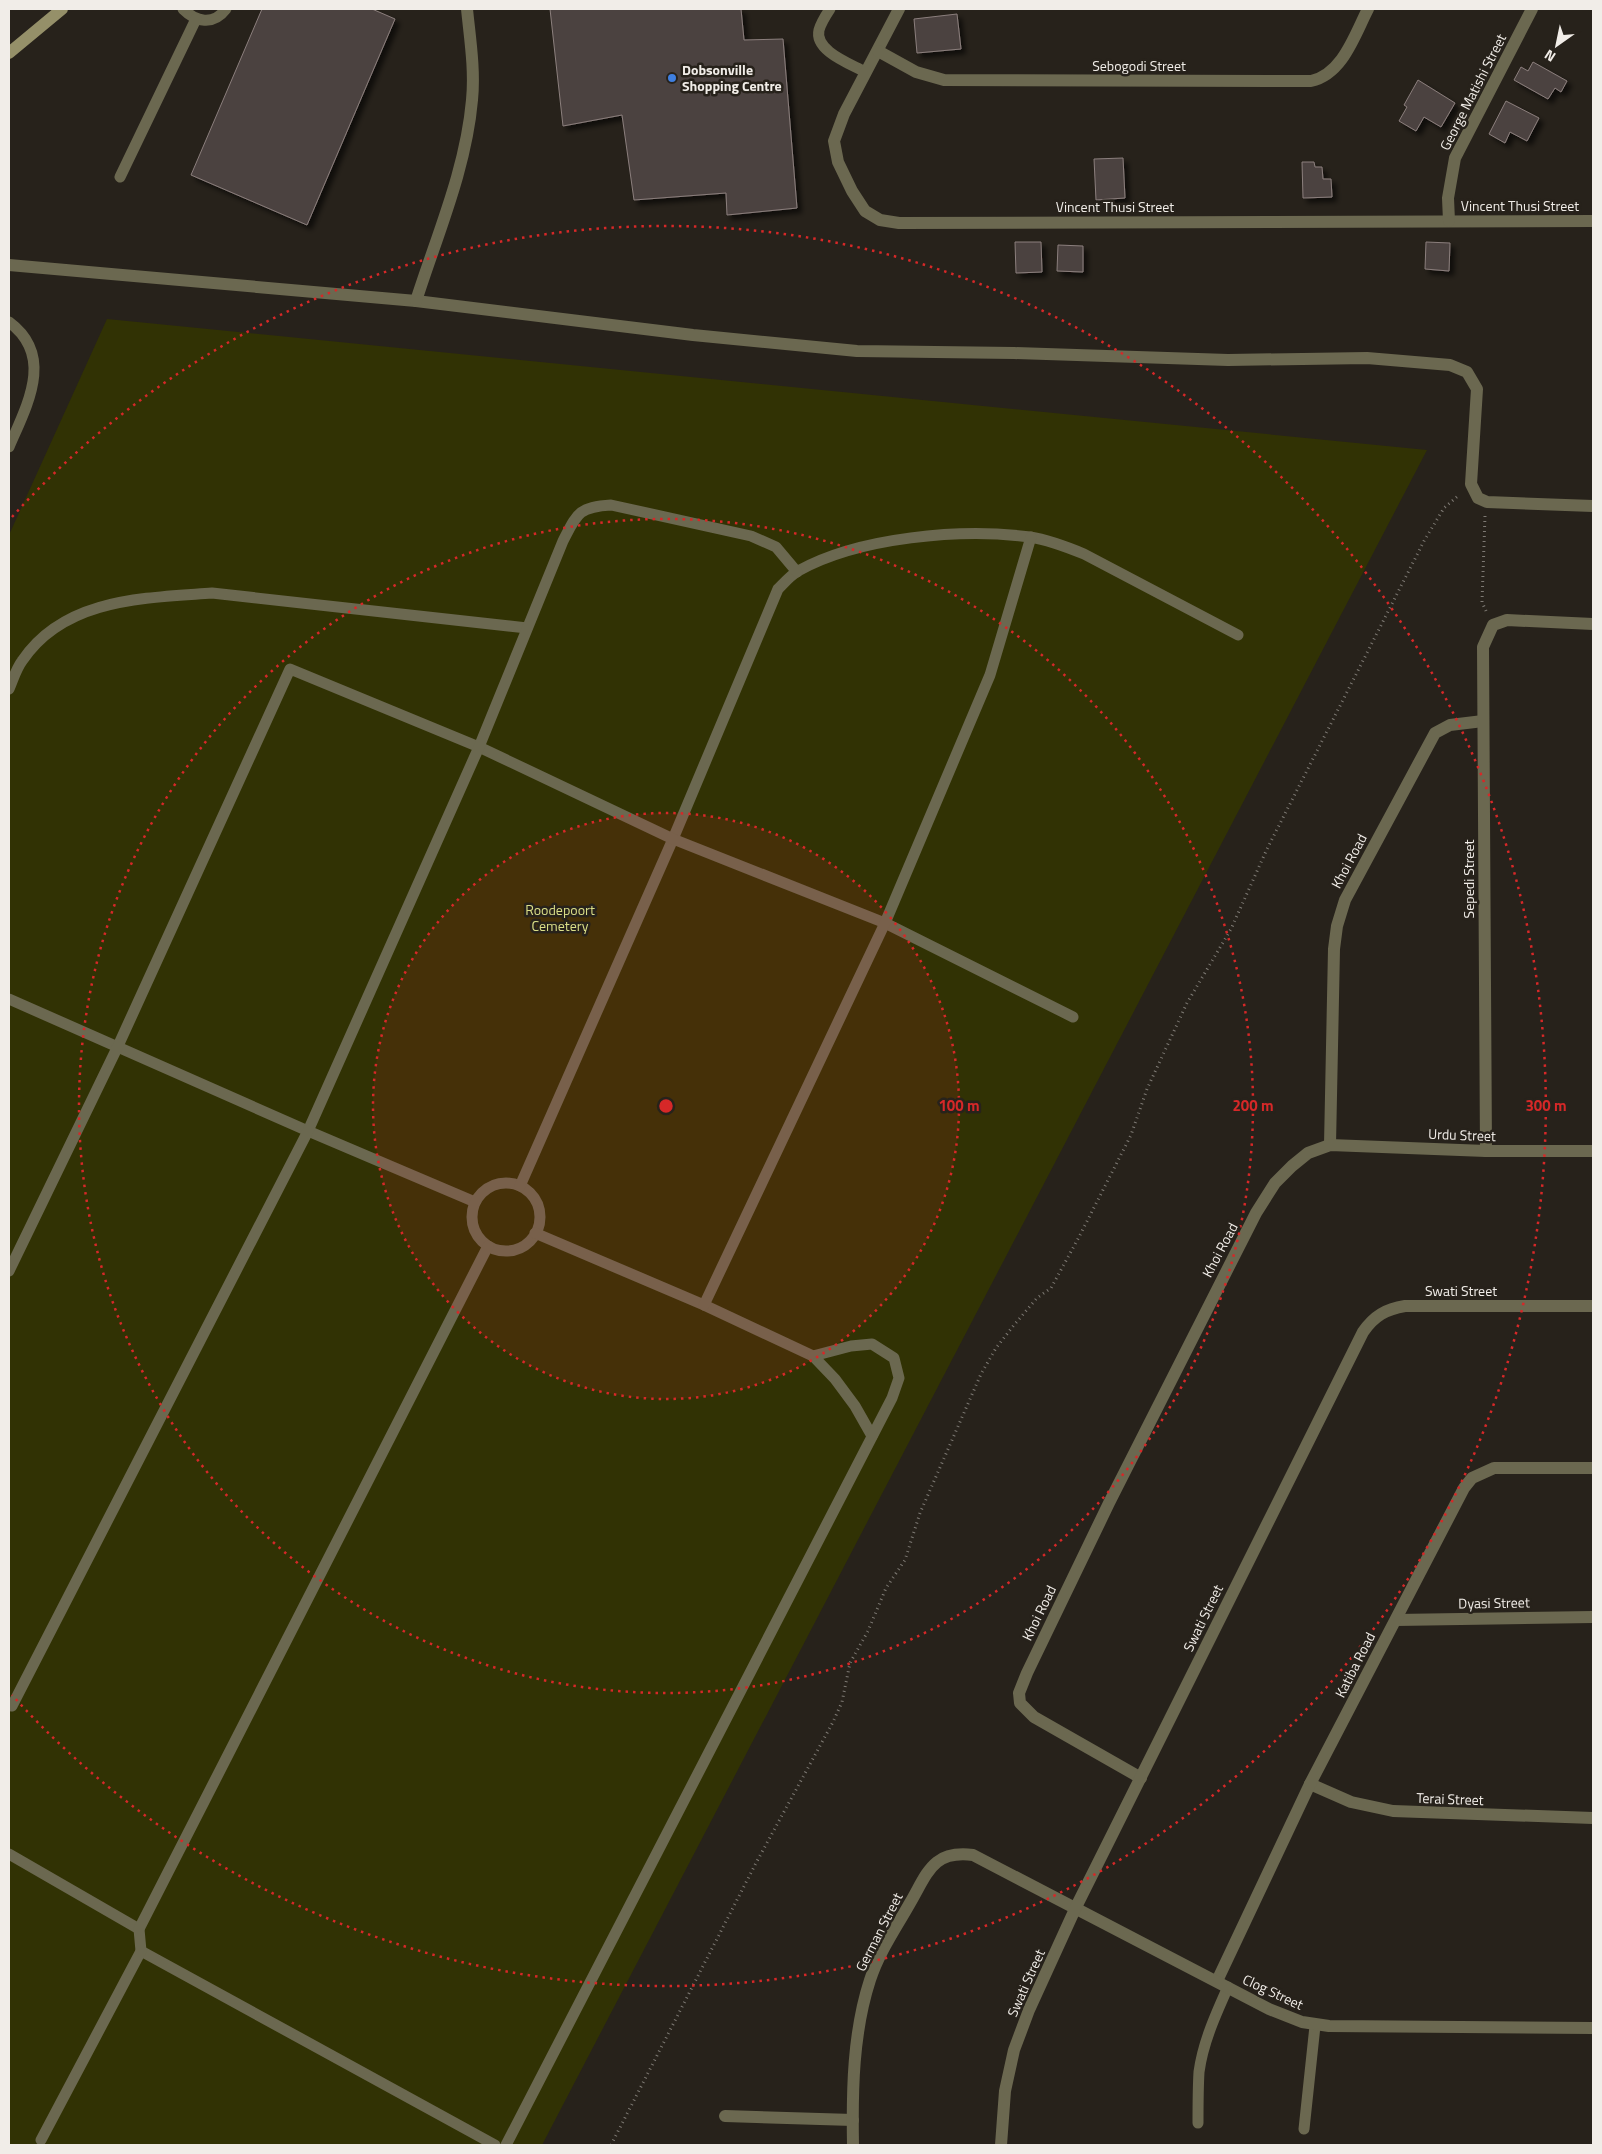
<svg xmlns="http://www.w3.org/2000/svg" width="1602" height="2154" font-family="'Titillium Web',sans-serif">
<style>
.green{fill:#313204}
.building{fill:#4c4240;stroke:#8b7f7d;filter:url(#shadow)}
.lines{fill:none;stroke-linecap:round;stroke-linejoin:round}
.path{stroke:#7e7a74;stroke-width:3;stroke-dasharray:1 4;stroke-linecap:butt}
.service{stroke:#6b6850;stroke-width:11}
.minor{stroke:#6b6850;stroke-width:12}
.secondary{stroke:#959069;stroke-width:12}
.ring{fill:none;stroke:#d62828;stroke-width:2.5;stroke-dasharray:2.5 5}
.shop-dot{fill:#3f7fe0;stroke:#27221b;stroke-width:2}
.labels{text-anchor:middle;stroke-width:5;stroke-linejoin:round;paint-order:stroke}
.street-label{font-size:14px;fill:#f1ede8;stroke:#27221b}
.poi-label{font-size:14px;font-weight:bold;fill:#f1ede8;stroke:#27221b;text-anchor:start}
.park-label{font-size:14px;fill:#dbdf88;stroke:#27221b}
.centre{fill:#d62828;stroke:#27221b;stroke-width:2.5}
.ring-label{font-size:15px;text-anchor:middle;font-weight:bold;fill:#d62828;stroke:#27221b;stroke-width:5;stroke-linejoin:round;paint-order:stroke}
</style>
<defs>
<filter id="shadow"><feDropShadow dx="4.5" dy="4.5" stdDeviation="2.5" flood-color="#0009"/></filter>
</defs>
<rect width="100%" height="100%" fill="#27221b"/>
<path class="green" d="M107 319 1427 450 542 2145H9V535Z"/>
<g class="building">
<path d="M262 9H372L395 19 307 225 191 175Z"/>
<path d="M550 9H741L744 40 783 39 797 208 727 215 726 193 634 200 622 115 563 126Z"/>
<path d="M957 14 961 49 917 53 914 19Z"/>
<path d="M1533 62 1567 81 1561 92 1555 88 1548 99 1514 80 1521 67 1528 71Z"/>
<path d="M1418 80 1455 103 1441 127 1424 117 1416 131 1399 121 1407 107 1404 105Z"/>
<path d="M1506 101 1539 118 1527 141 1510 132 1505 143 1489 134Z"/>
<path d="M1123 158 1125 198 1096 200 1094 159Z"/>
<path d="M1302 162H1314L1315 167H1322L1323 179H1331L1332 197 1303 198Z"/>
<path d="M1015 242H1041L1042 272 1016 273Z"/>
<path d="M1426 242 1450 243 1449 271 1425 269Z"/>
<path d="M1058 245 1083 246V272L1057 271Z"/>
</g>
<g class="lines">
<g class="path">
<path d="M1485 516 1482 602 1486 611"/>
<path d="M611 2145 756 1863 833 1722 842 1702 850 1663 868 1631 886 1588 905 1560 920 1513 981 1374 996 1348 1014 1325 1037 1298 1051 1288 1079 1237 1131 1135 1147 1089 1187 1003 1231 929 1267 849 1424 541 1444 508 1459 495"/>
</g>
<g class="service">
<path d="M183 9C196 22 213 26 226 9"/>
<path d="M830 9C826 15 821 23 819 30 814 51 851 64 865 72"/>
<path d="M120 177 196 19"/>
<path d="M9 322C55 356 27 405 9 447"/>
<path d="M9 689C13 680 16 669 22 661 64 598 144 598 212 593L527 628"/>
<path d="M9 999 308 1131 475 1202"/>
<circle cx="506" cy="1217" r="34"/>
<path d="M520 1186 673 839 778 589C784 583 791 575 798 571 859 537 961 528 1030 537 1049 540 1067 547 1084 554L1238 635"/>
<path d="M535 1233 704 1305 813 1356 835 1379 855 1406 872 1436"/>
<path d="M9 1271 118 1046 290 669 479 747 673 839 885 923 1073 1017"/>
<path d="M704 1305 885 923 990 675 1031 537"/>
<path d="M12 1706 308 1131 479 747 563 541C577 514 578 507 611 505L751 536 776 547 797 572"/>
<path d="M9 1854 139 1929"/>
<path d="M141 1951 495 2145"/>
<path d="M1198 2123C1198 2107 1198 2089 1199 2072 1203 2042 1216 2014 1228 1987"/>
<path d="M1304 2129 1315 2026"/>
<path d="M41 2140 141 1951 139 1929 488 1246"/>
<path d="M506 2145 892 1398 899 1378 894 1358 872 1344 851 1346 813 1356"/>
</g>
<g class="minor">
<path d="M899 9 844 114 834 141 838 162 852 191 865 211 880 220 899 223 1593 221"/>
<path d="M878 51 916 72 944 80 1311 81C1343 74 1355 34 1368 9"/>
<path d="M1449 221 1448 198 1455 158 1532 9"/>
<path d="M9 265 416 301 693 335 857 351 1014 353 1228 360 1367 358 1450 365 1467 372 1477 389 1471 484 1478 498 1487 502 1593 506"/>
<path d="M416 301C437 235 466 169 472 100 475 70 470 39 467 9"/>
<path d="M1330 1145 1334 949 1337 926 1345 900 1435 733 1450 725 1483 721"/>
<path d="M1486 1151 1483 647 1493 625 1507 620 1593 624"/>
<path d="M1396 1620 1593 1617"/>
<path d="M1141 1778 1034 1717 1020 1703 1019 1693 1027 1673 1109 1503 1256 1213 1275 1183 1292 1166 1308 1153 1330 1145 1486 1151H1593"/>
<path d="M1310 1784 1351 1802 1393 1811 1593 1818"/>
<path d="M1217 1981 1310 1784 1464 1488 1472 1478 1494 1468H1593"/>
<path d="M725 2116 853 2120"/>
<path d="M853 2145C852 2090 853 2032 870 1980 879 1952 896 1928 910 1903 928 1872 933 1850 973 1855L1269 2009 1302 2022 1329 2026 1593 2028"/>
<path d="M1001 2145 1005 2091 1014 2050 1029 2010 1076 1907 1363 1332C1374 1316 1386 1309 1405 1306H1593"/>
</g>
<path class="secondary" d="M9 53 62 9"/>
</g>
<circle cx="666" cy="1106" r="293" fill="#d62828" fill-opacity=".12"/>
<g class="ring">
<circle cx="666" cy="1106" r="293"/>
<circle cx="666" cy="1106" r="587"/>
<path d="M12 517A880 880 0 1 1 12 1695"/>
</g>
<circle class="shop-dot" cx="672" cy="78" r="5"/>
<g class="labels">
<g class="street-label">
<text x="1139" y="71">Sebogodi Street</text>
<text transform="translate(1473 92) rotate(-63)" y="5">George Matishi Street</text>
<text x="1520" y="211">Vincent Thusi Street</text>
<text x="1115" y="212">Vincent Thusi Street</text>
<text transform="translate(1349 861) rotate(-62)" y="5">Khoi Road</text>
<text transform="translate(1469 879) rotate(-90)" y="5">Sepedi Street</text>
<text transform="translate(1462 1135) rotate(2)" y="5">Urdu Street</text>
<text transform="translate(1220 1250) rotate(-62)" y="5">Khoi Road</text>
<text x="1461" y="1296">Swati Street</text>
<text transform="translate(1494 1603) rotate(-1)" y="5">Dyasi Street</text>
<text transform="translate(1039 1613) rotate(-64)" y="5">Khoi Road</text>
<text transform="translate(1203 1618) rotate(-64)" y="5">Swati Street</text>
<text transform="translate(1355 1665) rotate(-63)" y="5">Katiba Road</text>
<text transform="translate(1450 1799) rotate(2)" y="5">Terai Street</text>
<text transform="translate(879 1932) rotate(-63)" y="5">German Street</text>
<text transform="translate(1026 1983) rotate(-66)" y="5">Swati Street</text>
<text transform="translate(1273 1992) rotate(25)" y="5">Clog Street</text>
</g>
<g class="poi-label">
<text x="682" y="75">Dobsonville<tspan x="682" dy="16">Shopping Centre</tspan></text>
</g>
<g class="park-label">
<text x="560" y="915">Roodepoort<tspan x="560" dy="16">Cemetery</tspan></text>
</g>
</g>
<circle cx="666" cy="1106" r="8" class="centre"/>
<g class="ring-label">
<text x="959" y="1111">100 m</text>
<text x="1253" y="1111">200 m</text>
<text x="1546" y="1111">300 m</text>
</g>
<rect width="1602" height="2154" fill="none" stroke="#f1ede8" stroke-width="20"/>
<g transform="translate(1557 45) rotate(213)" stroke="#27221b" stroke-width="4" paint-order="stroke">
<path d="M0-4L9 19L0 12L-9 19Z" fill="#f1ede8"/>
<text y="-8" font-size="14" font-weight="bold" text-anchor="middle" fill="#f1ede8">N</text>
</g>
</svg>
